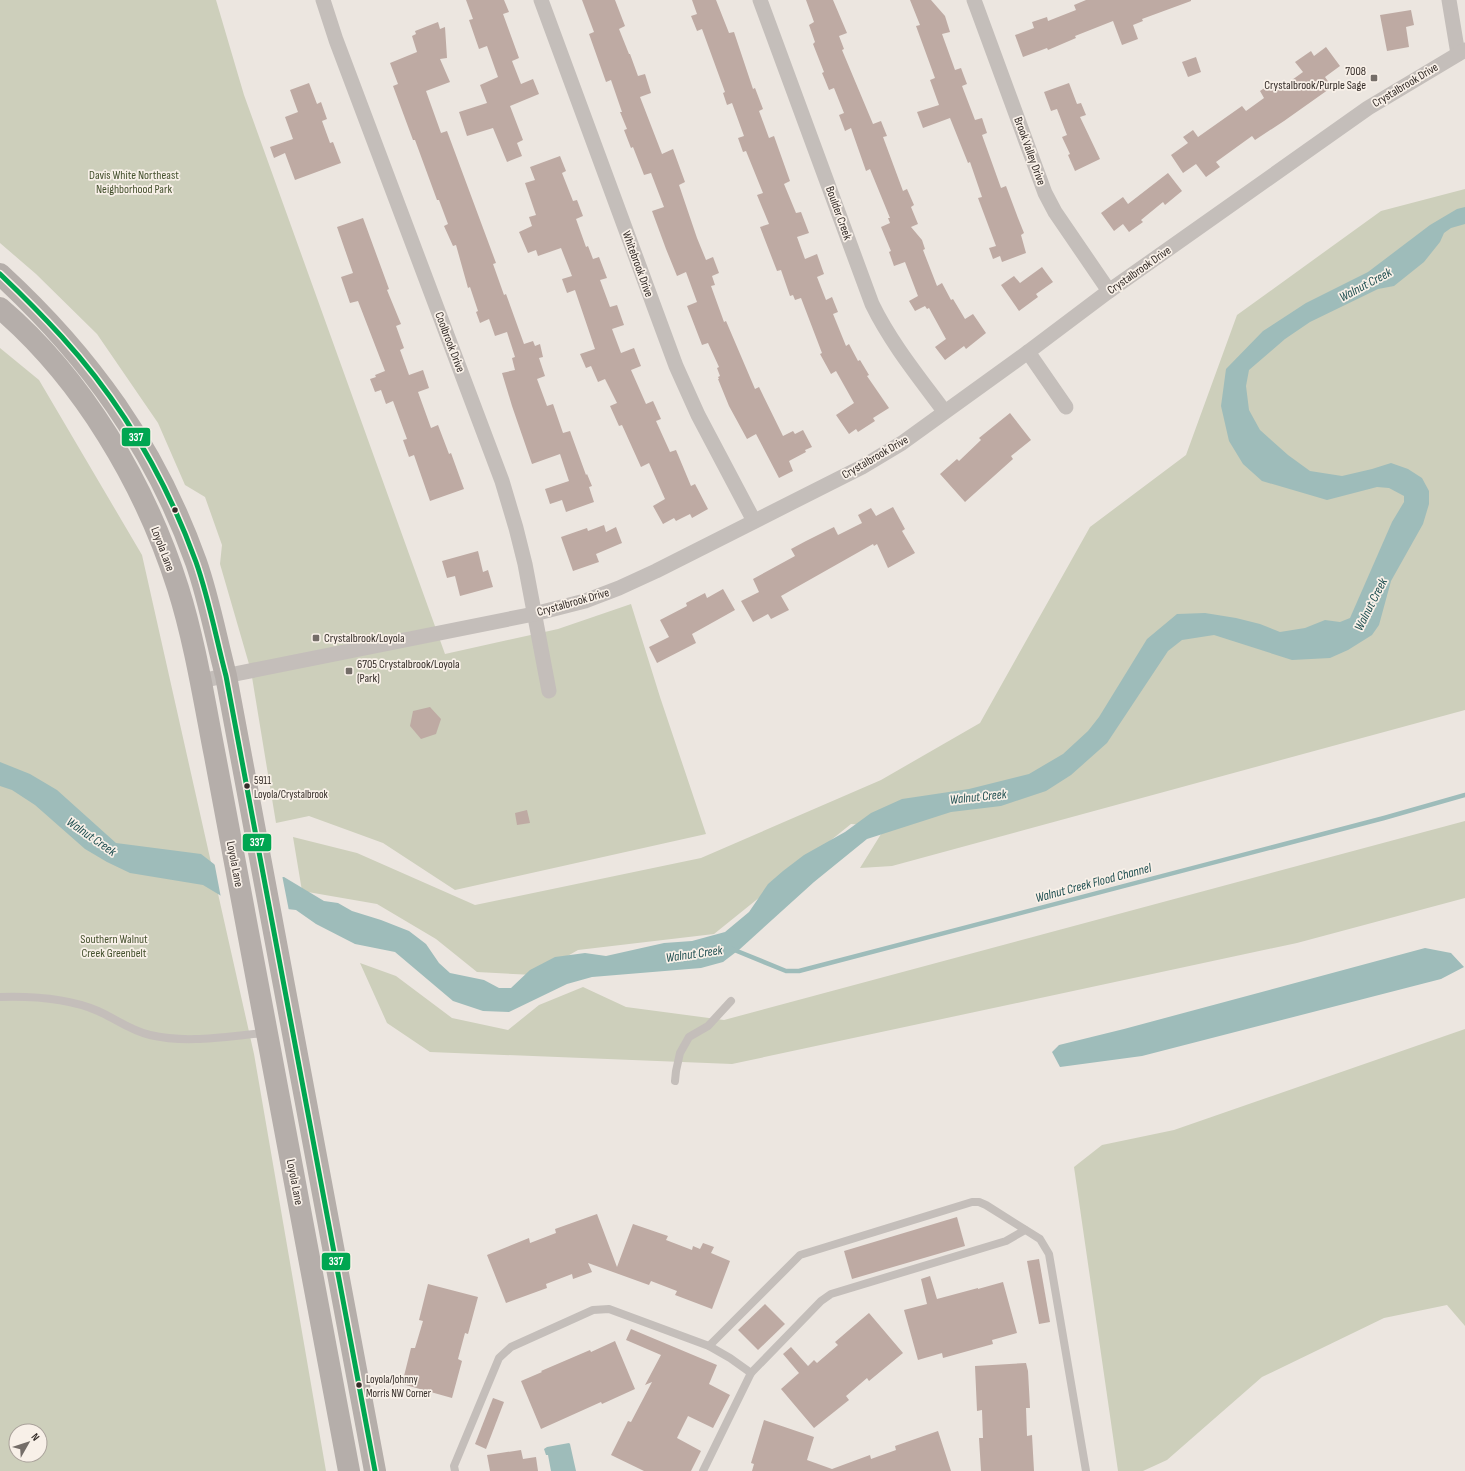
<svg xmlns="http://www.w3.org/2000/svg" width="1465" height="1471" font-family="'Sofia Sans Condensed',sans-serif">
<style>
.green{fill:#cdcfbb;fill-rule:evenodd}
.water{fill:#9ebcba}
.pier{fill:#ece6e0}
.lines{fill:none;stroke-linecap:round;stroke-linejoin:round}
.stream{stroke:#9ebcba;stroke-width:4.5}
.building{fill:#beaaa3}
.lane{stroke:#c4beba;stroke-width:8}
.street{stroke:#c4beba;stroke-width:15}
.secondary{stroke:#b5aeaa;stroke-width:22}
.bus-1-casing{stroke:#f8f0e8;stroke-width:8}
.bus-1{stroke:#00a651;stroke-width:5}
.poi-dot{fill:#746d68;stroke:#f8f0e8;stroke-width:1.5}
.bus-dot{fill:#342c28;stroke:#f8f0e8;stroke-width:1.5}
.labels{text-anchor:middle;stroke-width:3.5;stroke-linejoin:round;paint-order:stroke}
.bus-label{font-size:11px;fill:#342c28;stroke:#f8f0e8;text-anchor:start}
.poi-label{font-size:12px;fill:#342c28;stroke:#f8f0e8;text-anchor:start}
.street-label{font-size:12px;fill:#342c28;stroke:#f8f0e8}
.park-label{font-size:12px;fill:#45512e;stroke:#f8f0e8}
.water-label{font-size:13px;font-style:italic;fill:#215052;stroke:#f8f0e8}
.line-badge{stroke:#f8f0e8;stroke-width:1.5}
.badge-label{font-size:11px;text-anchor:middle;font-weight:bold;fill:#fff}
</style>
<rect width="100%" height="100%" fill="#ece6e0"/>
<g class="green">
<path d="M0 0H216L244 95 445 654 558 629 631 604 660 697 706 834 455 890 383 843 309 816 276 823 251 671 220 564 222 545 205 497 185 485 158 423 97 334 36 274 0 243Z"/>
<path d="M1465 189V710L892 866 860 868 886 826 851 824 714 934 578 950 534 975 477 972 436 939 377 904 302 891 293 837 357 853 475 905 701 858 881 780 980 723 1090 527 1186 455 1237 315 1381 211Z"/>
<path d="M0 348 39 380 142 555 254 1054 326 1471H0ZM16 1431H40V1455H16Z"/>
<path d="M1465 821V898L1297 943 732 1064 430 1052 387 1023 360 963 396 976 452 1018 508 1030 539 1005 583 987 626 1007 724 1020Z"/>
<path d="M1465 1029V1326L1447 1305 1384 1318 1262 1377 1167 1460 1143 1471H1118L1074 1167 1102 1145 1174 1130Z"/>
</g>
<g class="water">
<path d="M1465 207V224L1451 228 1444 233 1440 242 1424 262 1394 286 1378 289 1310 322 1285 339 1249 370 1246 386 1249 410 1260 430 1288 455 1310 471 1342 476 1372 469 1391 463 1408 469 1422 478 1429 491V504L1423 524 1391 581 1379 625 1372 635 1348 650 1330 658 1292 660 1214 635 1182 640 1168 651 1107 743 1071 775 1046 791 1001 806 951 812 867 839 814 882 740 949 723 962 701 968 592 977 567 984 509 1012 483 1011 453 1001 395 952 355 944 316 924 296 910 233 903 203 885 130 873 107 862 85 849 35 805 12 790 0 786V762L30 774 57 790 116 843 201 854 223 871 245 881 284 877 324 901 338 903 352 911 381 920 409 931 426 944 439 963 450 973 484 980 499 988H511L530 970 555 957 585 953 606 956 664 943 692 941 725 932 749 912 768 884 783 871 804 855 845 832 871 813 902 799 969 789 1029 774 1063 754 1088 731 1099 717 1147 639 1177 614 1205 613 1236 618 1260 624 1280 632 1305 628 1325 620 1340 622 1350 618 1392 522 1404 502V496L1389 488 1377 487 1327 500 1262 481 1243 464 1229 441 1221 406 1226 369 1263 331 1306 303 1368 272 1430 225 1457 209Z"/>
<path d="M1425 948 1451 953 1464 967 1441 979 1142 1056 1060 1067 1052 1052 1059 1045 1124 1029Z"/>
<path d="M569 1443 570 1444 576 1471H551L548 1455H546L544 1449 547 1447Z"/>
</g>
<path class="pier" d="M214 861 224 870 245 879 282 875 289 911 232 905 221 898Z"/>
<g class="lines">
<path class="stream" d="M732 949 786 971H799L1384 818 1465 795"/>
</g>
<g class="building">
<path d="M466 0H504L509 12 503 14 519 58 512 61 521 84 533 79 539 94 510 106 523 140 517 143 522 156 507 162 493 128 467 136 459 112 487 103 480 85 498 77 487 46 479 49 469 20 473 19Z"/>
<path d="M582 0H615L625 26 619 29 629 54H630L638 76 645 74 651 93 640 97 662 154 673 149 685 182 679 185 697 238 706 260 713 257 719 273 712 276 715 285 711 286 724 322 726 321 755 389 759 387 783 436 793 431 795 434 803 430 812 447 805 450 806 452 789 461 793 471 779 478 756 434 747 439 729 406 718 379H719L718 377 720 376 717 368 719 367 708 343 702 345 687 306 697 302 686 272 677 276 666 249 652 211 664 207 651 173 644 175 633 147 631 148 624 130 627 129 620 112H622L611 80 606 82 589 34 594 32Z"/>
<path d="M692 0H716L729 33 734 32 753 89 755 88 763 109 759 111 769 138 774 136 790 181 784 184 796 213 801 212 809 233 797 237 805 259 817 254 824 274 817 277 826 300 832 297 838 312 833 314 846 346 849 344 858 361 860 360 869 375 867 376 889 408 873 418 875 421 858 432 856 429 849 434 836 415 854 403 836 371 831 374 820 354 822 353 801 298 795 300 793 295 790 296 781 270 777 271 760 227 769 224 757 195 763 193 746 151 743 152 738 138 744 136 732 103 727 105 723 93 725 92 702 29 697 31 691 16 697 14Z"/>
<path d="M806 0H833L847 33 839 36 844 49 842 50 873 124 881 121 887 136 883 137 903 191 907 189 914 205 911 207 918 224 911 227 922 240 925 249 923 250 937 286 942 283 951 300 953 299 965 319 973 314 986 333 966 349 964 346 945 360 935 347 946 339 929 308 927 309 925 306 915 311 909 301 918 296 905 262 894 266 889 252 891 251 881 227 890 223 888 218H890L870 169 866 171 851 128 845 131 839 115 844 113 834 88 829 90 825 80 822 73 824 72 813 44 815 42 809 25 814 22Z"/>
<path d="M910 0H931L945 16 950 32 942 34 955 70 961 68 967 84 962 86 975 120 982 118 987 133 982 135 1001 188 1006 186 1018 218 1024 233 1021 235 1026 253 1002 262 1000 256 993 259 989 248 996 246 978 198 982 197 970 162 968 163 950 118 923 128 917 112 939 105 930 80 935 78 916 26 920 25Z"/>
<path d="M1086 0H1191V1L1142 19 1143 21 1133 25 1138 39 1122 45 1113 21 1075 36 1076 38 1048 50 1047 48 1023 57 1015 35 1034 28 1032 22 1047 17 1048 21 1076 10 1074 5Z"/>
<path d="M1411 10 1414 25 1406 27 1409 47 1387 51 1380 15Z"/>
<path d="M438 22 440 29 445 27 447 58 440 59 450 82 426 91 441 133 447 131 496 263 493 264 504 295 506 294 524 344 533 341 535 346 540 344 543 357 539 358 545 376 537 379 547 406 553 404 563 433 570 431 586 475 587 474 592 486 589 487 594 502 566 512 562 500 550 504 545 489 569 481 560 454 532 464 512 406 502 373 515 370 512 358 515 357 507 332 495 336 489 319 480 323 476 312 478 311 470 287 468 288 456 245 453 246 444 226 448 224 439 200H437L415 140H413L393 86 398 84 390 63 417 52 412 36 416 34 415 31Z"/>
<path d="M1326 47 1340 66 1325 77 1332 87 1284 121 1255 140 1252 136 1216 162 1220 167 1206 177 1196 164 1183 173 1171 155 1188 143 1183 137 1193 130 1198 137 1242 106 1246 111 1264 98 1260 91 1273 82 1278 90 1303 72 1295 62 1311 51 1314 56Z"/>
<path d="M1196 57 1201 72 1188 77 1182 62Z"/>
<path d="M309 83 317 104 321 102 327 119 322 121 330 143 333 142 341 163 295 180 285 153 274 158 270 147 293 139 285 117 298 112 290 90Z"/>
<path d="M1069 83 1077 104 1081 103 1086 115 1080 117 1100 159 1075 171 1068 155 1070 154 1062 137 1067 135 1057 109 1051 111 1044 92Z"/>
<path d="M560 156 566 171 562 173 573 201 577 200 583 216 576 219 586 247 588 246 593 259 599 257 607 278 600 280 610 307 617 305 624 325 612 329 621 353 634 348 641 366 631 370 646 404 653 401 661 419 656 421 670 452 676 450 691 486 695 484 708 509 692 518 690 514 676 521 674 518 663 524 653 506 665 499 649 463 641 467 622 425 619 426 610 406 617 403 605 379 598 382 591 366 586 368 580 354 595 349 575 290 567 293 562 279 572 276 561 248 538 256 536 250 528 253 519 232 532 226 529 217 536 215 525 183 535 180 530 167Z"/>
<path d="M1168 173 1182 191 1165 205 1163 202 1141 220 1143 222 1129 232 1123 224 1114 231 1101 213 1123 197 1128 204Z"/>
<path d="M363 218 389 289 387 290 401 324 396 326 404 348 400 350 409 375 423 370 429 388 418 392 431 428 438 425 449 454 451 453 464 489 430 501 414 455 409 457 403 440 407 439 393 401 386 404 381 390 375 392 370 379 376 377 375 375 385 371 358 301 350 303 341 277 353 273 337 227Z"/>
<path d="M1042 267 1053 282 1036 294 1038 297 1019 311 1001 285 1014 276 1020 283Z"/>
<path d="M1010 413 1031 440 1011 456 1013 459 965 502 940 474 957 459 959 461 981 440 979 438Z"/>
<path d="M893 507 905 529 902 531 915 553 888 568 877 544 874 546 873 544 781 596 789 610 771 619 768 614 753 622 741 601 759 592 753 579 795 556 791 549 806 541 834 527 838 535 862 523 858 515 871 508 876 516Z"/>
<path d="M604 525 606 532 616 527 622 543 596 554 599 562 573 571 561 537 587 528 588 531Z"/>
<path d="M478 551 483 572 488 570 493 587 460 596 455 576 447 578 442 561Z"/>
<path d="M723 589 735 610 692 634 696 643 657 663 649 647 669 637 660 620 687 606 686 603 705 593 707 598Z"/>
<path d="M430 707 441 719 436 734 421 739 410 726 413 711Z"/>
<path d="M527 810 530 823 517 825 515 813Z"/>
<path d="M597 1214 617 1267 633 1224 668 1236 666 1240 692 1250 693 1246 700 1249 703 1243 714 1247 711 1253 730 1261 712 1309 675 1295 677 1291 651 1281 649 1285 588 1263 592 1272 573 1279 572 1274 546 1284 547 1288 506 1303 487 1255 529 1238 530 1243 556 1233 555 1229Z"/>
<path d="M957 1217 965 1246 852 1279 844 1251Z"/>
<path d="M1039 1259 1050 1322 1039 1324 1027 1261Z"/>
<path d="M930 1276 937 1299 978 1288V1289L1003 1282 1017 1333 992 1340 993 1344 943 1358 942 1353 918 1360 904 1310 927 1304 921 1279Z"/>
<path d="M428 1284 478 1297 468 1334 465 1333 458 1359 462 1361 452 1398 402 1384 411 1348H415L423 1321 419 1320Z"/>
<path d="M765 1304 785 1324 758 1350 738 1330Z"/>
<path d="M869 1313 903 1353 869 1381 867 1378 846 1396 849 1400 814 1428 781 1389 799 1373 783 1354 791 1347 808 1366 814 1360 817 1363 838 1345 835 1342Z"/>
<path d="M631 1329 717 1365 709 1384 730 1395 713 1428 688 1416 677 1438 701 1451 691 1471H644L611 1455 628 1421 631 1422 652 1382 645 1385 661 1355 626 1340Z"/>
<path d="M615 1341 635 1389 602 1404 601 1402 541 1429 521 1381 542 1372 541 1371 590 1350 591 1352Z"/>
<path d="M1026 1363 1028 1371 1030 1408H1026L1027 1436 1032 1435 1034 1471H981L979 1438H983L982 1410 977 1411 975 1366Z"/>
<path d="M493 1398 504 1402 486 1449 475 1444Z"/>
<path d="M764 1420 814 1437 807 1460 832 1469 870 1455 871 1459 896 1450 895 1446 938 1431 951 1471H752L754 1464 751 1463Z"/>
<path d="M521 1450 523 1459 536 1457 538 1471H490L487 1455Z"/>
</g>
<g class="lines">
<g class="lane">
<path d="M0 997C33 996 68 998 98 1011 116 1019 131 1031 150 1035 188 1044 228 1036 265 1033"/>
<path d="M675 1081 676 1071 680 1053 689 1037 708 1026 731 1001"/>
<path d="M709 1346 800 1255 972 1202H979L986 1205 1040 1239 1049 1254 1086 1471"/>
<path d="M455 1471 454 1466 499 1358 511 1347 593 1310 609 1309 709 1346 730 1358 751 1373"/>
<path d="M703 1471 751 1373 821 1301 831 1294 1006 1241 1025 1230"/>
</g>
<g class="street">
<path d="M323 0 336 40 502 481 516 528 525 564 549 691"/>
<path d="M541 0 676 366 698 415 754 521"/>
<path d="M760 0 872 304C891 343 918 376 944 411"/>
<path d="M974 0 1045 193 1055 212 1109 291"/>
<path d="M1449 0 1458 54"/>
<path d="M1028 352 1066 407"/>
<path d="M200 681 534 614 585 601 619 588 656 571 862 467 902 443 1028 352 1109 291 1368 108 1465 50"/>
</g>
<g class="secondary">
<path d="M0 274C89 356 155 447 196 562 209 599 216 638 226 676L375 1471"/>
<path d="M0 308C83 379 145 484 178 588 195 642 204 700 215 756L349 1471"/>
</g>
<defs>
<path id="bus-1" d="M0 274C21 294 42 315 62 337 121 402 166 479 196 562 209 599 216 638 226 676L375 1471"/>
</defs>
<use href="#bus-1" class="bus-1-casing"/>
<use href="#bus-1" class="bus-1"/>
</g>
<g class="poi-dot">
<rect x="1370" y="74" width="8" height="8" rx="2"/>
<rect x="312" y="634" width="8" height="8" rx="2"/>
<rect x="345" y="667" width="8" height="8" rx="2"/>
</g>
<g class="bus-dot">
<circle cx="175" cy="510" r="3.5"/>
<circle cx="247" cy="786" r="3.5"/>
<circle cx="359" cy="1385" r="3.5"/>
</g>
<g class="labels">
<g class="bus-label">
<text x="254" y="784">5911<tspan x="254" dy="14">Loyola/Crystalbrook</tspan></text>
<text x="366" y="1383">Loyola/Johnny<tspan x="366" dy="14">Morris NW Corner</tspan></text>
</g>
<g class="poi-label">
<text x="1366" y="75" text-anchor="end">7008<tspan x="1366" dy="14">Crystalbrook/Purple Sage</tspan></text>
<text x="324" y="642">Crystalbrook/Loyola</text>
<text x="357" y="668">6705 Crystalbrook/Loyola<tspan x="357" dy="14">(Park)</tspan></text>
</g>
<g class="street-label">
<text transform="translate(1405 85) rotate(-31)" y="4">Crystalbrook Drive</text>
<text transform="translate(1030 151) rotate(70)" y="4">Brook Valley Drive</text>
<text transform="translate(839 213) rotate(70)" y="4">Boulder Creek</text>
<text transform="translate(638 264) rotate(70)" y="4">Whitebrook Drive</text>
<text transform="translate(1139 270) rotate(-35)" y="4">Crystalbrook Drive</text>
<text transform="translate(450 342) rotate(69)" y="4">Coolbrook Drive</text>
<text transform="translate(875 457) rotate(-30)" y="4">Crystalbrook Drive</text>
<text transform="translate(163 549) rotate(69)" y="4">Loyola Lane</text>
<text transform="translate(573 602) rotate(-16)" y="4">Crystalbrook Drive</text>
<text transform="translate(235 864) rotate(79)" y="4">Loyola Lane</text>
<text transform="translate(295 1182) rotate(79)" y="4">Loyola Lane</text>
</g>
<g class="park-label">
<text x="134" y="179">Davis White Northeast<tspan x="134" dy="14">Neighborhood Park</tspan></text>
<text x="114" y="943">Southern Walnut<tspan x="114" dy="14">Creek Greenbelt</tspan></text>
</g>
<g class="water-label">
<text transform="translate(1365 284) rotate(-28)" y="5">Walnut Creek</text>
<text transform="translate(1370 604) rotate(-63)" y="5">Walnut Creek</text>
<text transform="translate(978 796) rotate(-6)" y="5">Walnut Creek</text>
<text transform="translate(92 836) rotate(35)" y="5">Walnut Creek</text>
<text transform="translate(1093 882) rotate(-15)" y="5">Walnut Creek Flood Channel</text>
<text transform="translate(694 953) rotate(-8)" y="5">Walnut Creek</text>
</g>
</g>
<g class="line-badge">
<rect x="121" y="427" width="30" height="20" rx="4" fill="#00a651"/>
<rect x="242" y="833" width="30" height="19" rx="4" fill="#00a651"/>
<rect x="321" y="1252" width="30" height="19" rx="4" fill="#00a651"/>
</g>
<g class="badge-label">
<text x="136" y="441">337</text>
<text x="257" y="846">337</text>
<text x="336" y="1265">337</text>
</g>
<g transform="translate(28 1443) rotate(51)"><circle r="19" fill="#f8f0e8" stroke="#aaa29b"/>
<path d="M0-3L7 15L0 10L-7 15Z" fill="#746d68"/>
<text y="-6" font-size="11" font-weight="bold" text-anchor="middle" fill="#342c28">N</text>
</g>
</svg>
